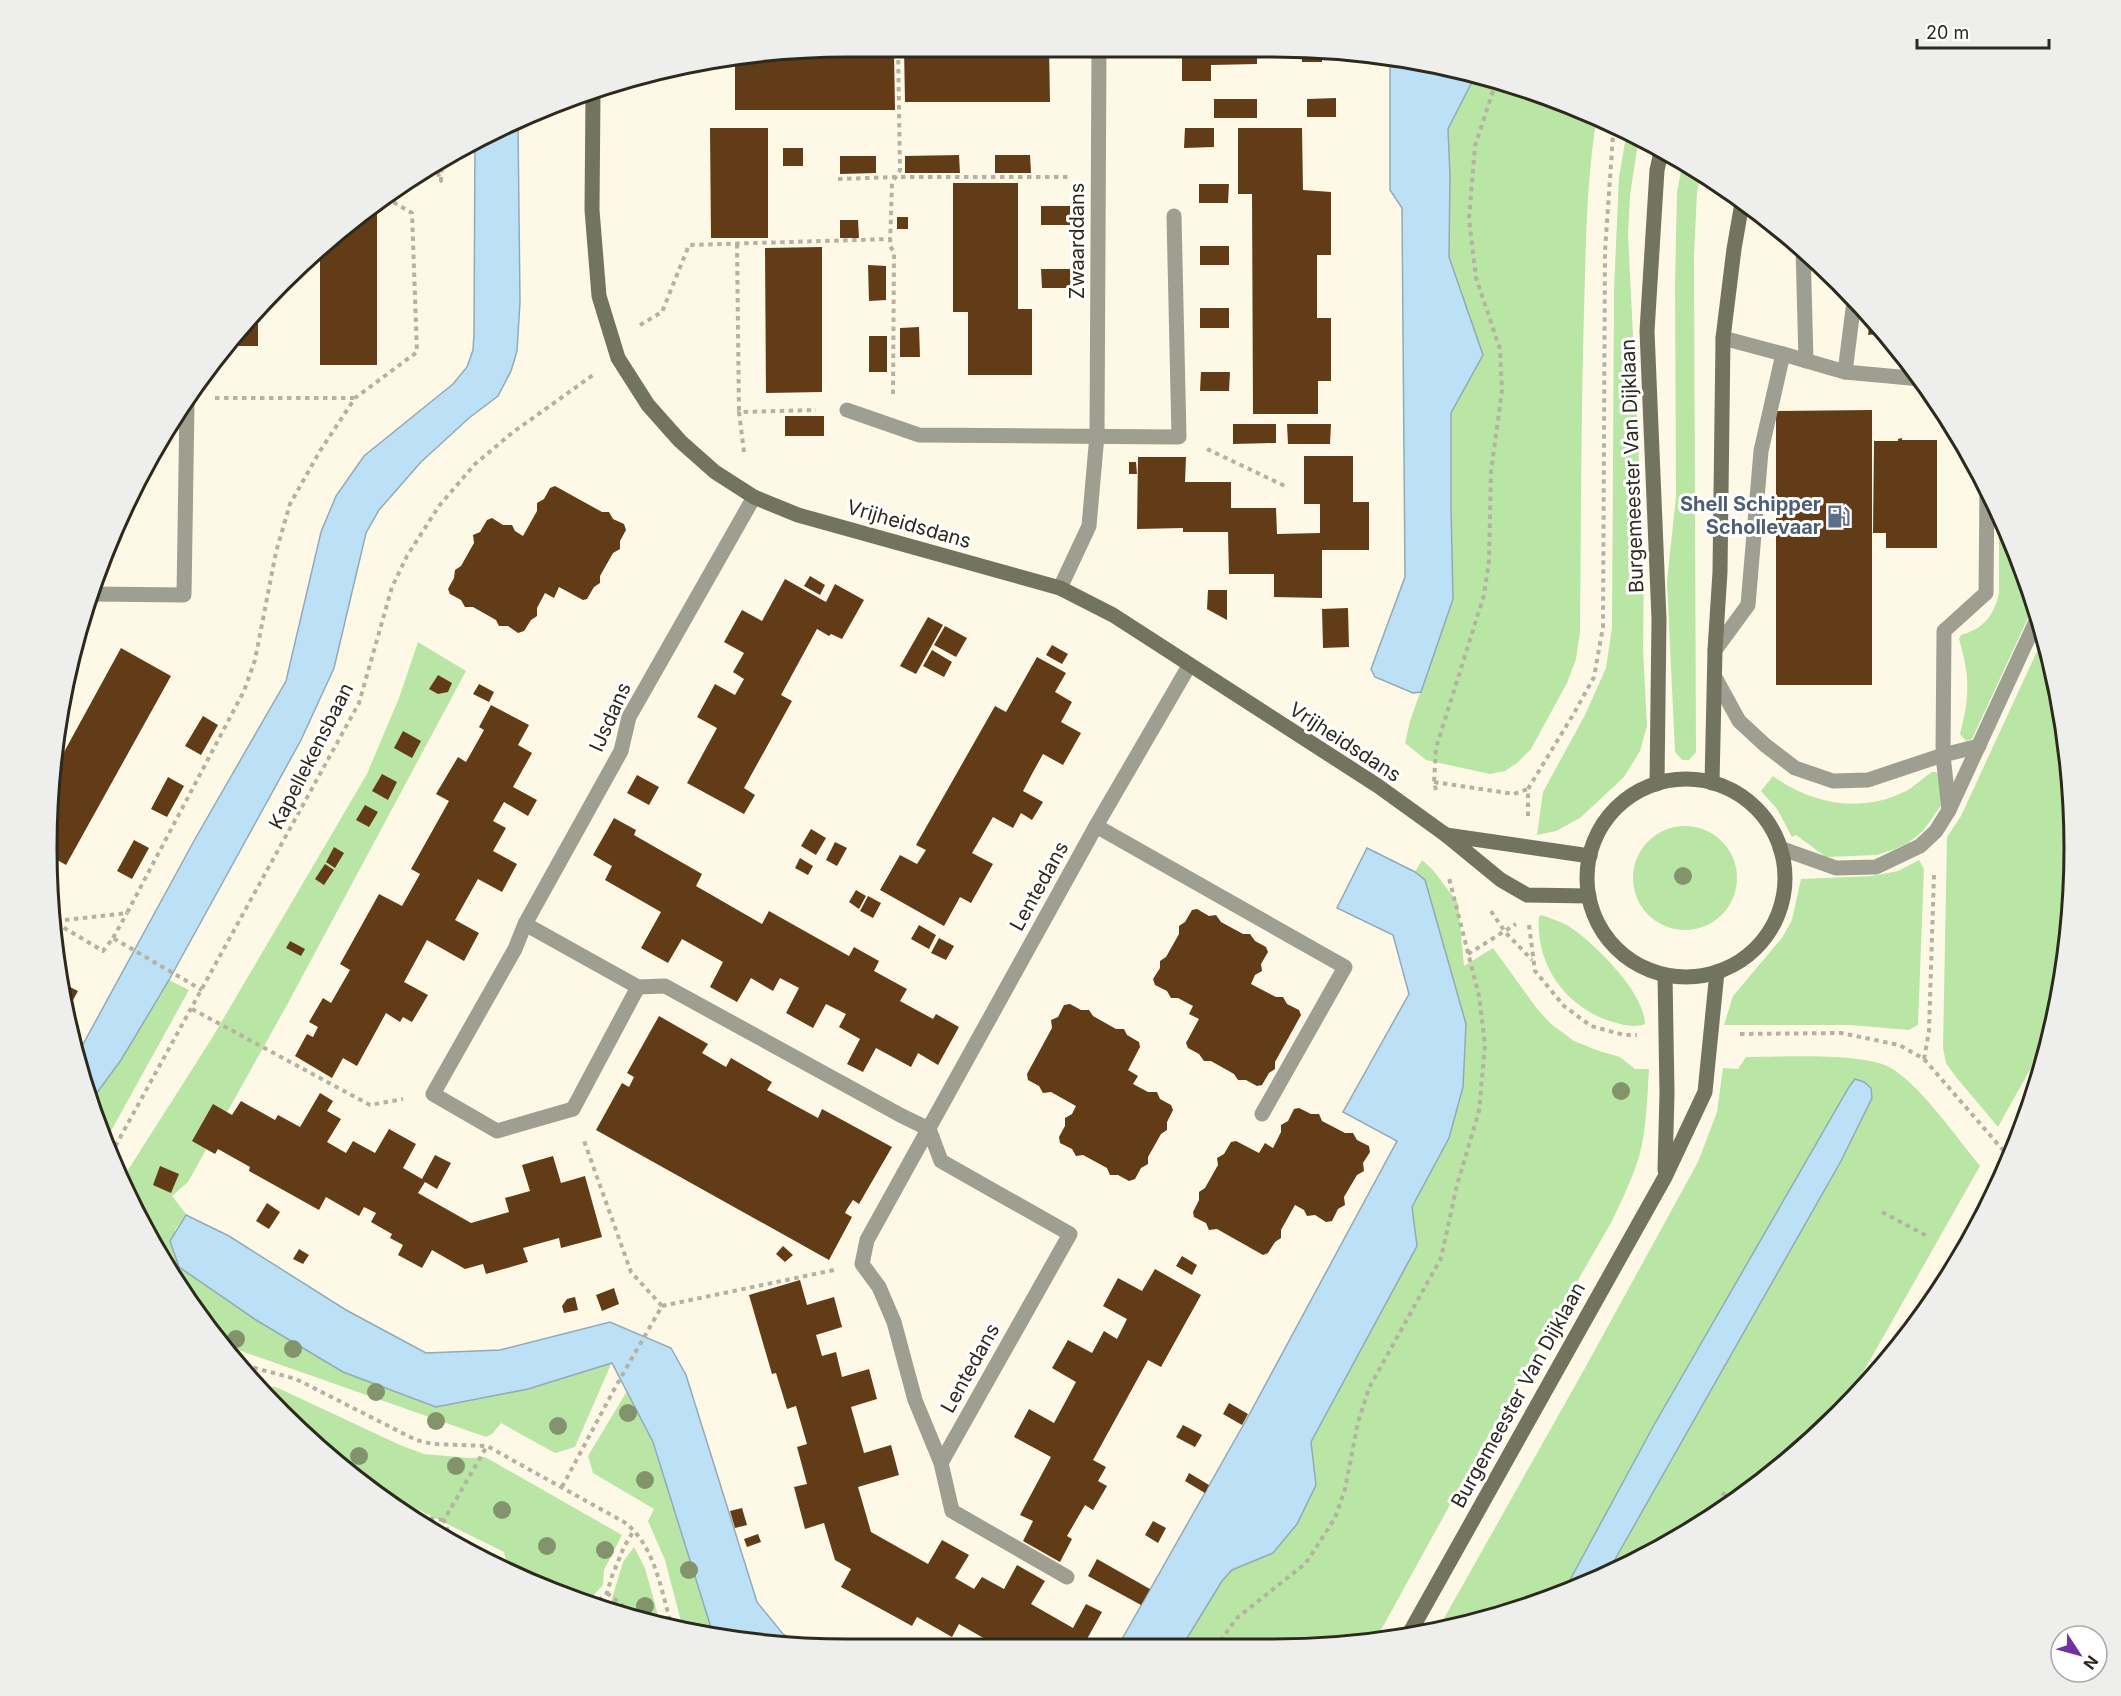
<svg xmlns="http://www.w3.org/2000/svg" width="2121" height="1696" font-family="Inter,sans-serif">
<style>
.green{fill:#b9e6a5}
.water{fill:#bce1f7;stroke:#91aab6;stroke-width:1.5}
.building{fill:#623b17}
.lines{fill:none;stroke-linecap:round;stroke-linejoin:round}
.path{stroke:#b6b1a1;stroke-width:4;stroke-dasharray:4.5 4.5;stroke-linecap:butt}
.lane{stroke:#9e9f91;stroke-width:15}
.street{stroke:#9e9f91;stroke-width:15}
.secondary{stroke:#737460;stroke-width:15}
.rail-casing{stroke:#747162;stroke-width:7}
.rail{stroke:#fff;stroke-width:4.5;stroke-dasharray:14;stroke-linecap:butt}
.tree{fill:#83946c}
.labels{text-anchor:middle;stroke-width:6;stroke-linejoin:round;paint-order:stroke}
.street-label{font-size:20px;fill:#2c291d;stroke:#fff}
.service-label{font-size:20px;font-weight:bold;fill:#4e5e75;stroke:#fff;text-anchor:end}
.rim{fill:none;stroke:#2c291d;stroke-width:3}
</style>
<rect width="100%" height="100%" fill="#fef9e6"/>
<g class="green">
<path d="M1475 76 1579 107 1597 116C1586 181 1586 246 1584 312 1581 419 1581 525 1580 632L1576 659 1567 683 1531 749 1517 763 1505 771 1490 774 1426 760 1405 743 1410 721 1453 599 1451 507V413L1483 355 1449 257 1450 176 1448 129Z"/>
<path d="M1627 131 1639 137 1630 195 1628 234 1644 561 1643 649 1647 726 1640 751 1624 777 1580 818 1556 831 1537 835 1543 792 1585 715 1606 668 1612 627 1614 289 1619 177Z"/>
<path d="M1683 160 1701 173 1697 192 1694 256 1696 752 1689 760H1682L1675 752 1667 582 1676 496 1675 284 1677 192Z"/>
<path d="M1999 512 2034 605 1972 739 1966 741 1960 734C1970 696 1970 677 1959 639L1961 635C1983 629 1994 616 1999 593Z"/>
<path d="M2045 634 2073 795 2068 952 2048 1037 1998 1127 1956 1077 1946 1063 1943 1048 1947 837 1961 816Z"/>
<path d="M418 642 466 671 287 1005 188 1182 172 1196 186 1214 175 1230 179 1267 256 1320 343 1372 436 1407 528 1389 612 1362 575 1447 555 1453 501 1423 492 1434 486 1437 224 1345 129 1203 121 1181 212 1038 367 774 399 698Z"/>
<path d="M1932 772H1936L1938 774 1942 804 1923 831 1908 843 1895 849 1877 855 1826 857 1796 835 1792 837 1777 809 1761 791 1773 776C1812 804 1860 814 1906 791 1915 786 1923 778 1932 772Z"/>
<circle cx="1685" cy="878" r="52"/>
<path d="M1422 860 1433 870 1458 903 1464 966 1493 948 1538 1010 1551 1024 1574 1041 1599 1051 1620 1057 1635 1069H1649C1647 1098 1647 1128 1639 1157 1632 1179 1622 1200 1612 1221L1483 1445 1376 1639 1325 1648H1181L1222 1581 1232 1570 1273 1553 1316 1485 1311 1442 1417 1246 1412 1207 1449 1138 1463 1087 1466 1024 1425 880 1415 872Z"/>
<path d="M1919 860 1924 869 1918 1025 1909 1030 1850 1025H1724L1733 996 1782 938 1792 920 1801 879 1872 876 1898 871Z"/>
<path d="M1541 915C1550 918 1559 921 1567 925 1593 941 1645 993 1645 1024 1635 1028 1623 1025 1613 1022 1567 1009 1535 965 1539 917Z"/>
<path d="M169 980 189 990 106 1140 91 1101 121 1060Z"/>
<path d="M1746 1057C1779 1057 1865 1052 1891 1068 1921 1086 1957 1138 1980 1166L1844 1406 1761 1484 1628 1567 1606 1575 1841 1161 1849 1087 1654 1425 1564 1591 1481 1622 1438 1629 1585 1368 1698 1162 1717 1112 1723 1068 1738 1069Z"/>
<path d="M249 1380 278 1388 400 1445 424 1454 470 1458 485 1457 622 1535 604 1570 603 1585 592 1597 583 1600 509 1573 504 1552 421 1511 345 1470Z"/>
<path d="M627 1391 653 1442 713 1634 683 1629 665 1560 648 1521 654 1509 593 1473 588 1456Z"/>
<path d="M634 1547 645 1568 661 1626 641 1622 624 1616 621 1610 610 1605 623 1562Z"/>
</g>
<g class="water">
<path d="M1390 57 1430 62 1475 76 1448 129 1450 176 1449 257 1483 355 1451 413V507L1453 599 1421 692 1413 693 1375 677 1371 669 1405 577 1402 208 1390 190Z"/>
<path d="M518 125 520 302 517 351 511 371 498 396 469 418 421 462 379 510 366 533 334 668 301 740 169 980 121 1060 91 1101 75 1059 195 839 286 681 321 532 336 496 364 456 453 384 467 367 473 350 474 334 475 142Z"/>
<path d="M1367 848 1415 872 1425 880 1466 1024 1463 1087 1449 1138 1412 1207 1417 1246 1311 1442 1316 1485 1297 1524 1273 1553 1232 1570 1222 1581 1181 1648H1117L1249 1415 1397 1141 1343 1112 1409 994 1393 935 1337 908Z"/>
<path d="M1855 1079 1864 1082 1871 1088 1872 1098 1841 1161 1626 1540 1606 1575 1564 1591 1654 1425 1849 1087Z"/>
<path d="M186 1215 229 1236 346 1310 426 1353 500 1350 610 1322 671 1348 686 1375 757 1602 783 1634 808 1648H796L713 1634 653 1442 612 1363 528 1389 436 1407 343 1372 256 1320 179 1267 170 1241Z"/>
</g>
<g class="building">
<path d="M904 47H1049L1050 102H905Z"/>
<path d="M1182 48H1257V64L1211 65V81H1182Z"/>
<path d="M1301 48H1326L1360 53V55H1372V57L1322 56V62H1302Z"/>
<path d="M894 52 895 110H735V61L800 53Z"/>
<path d="M1336 98V117H1307V99Z"/>
<rect x="1214" y="99" width="43" height="19"/>
<path d="M710 128H768V238H711Z"/>
<path d="M1185 128H1214V147L1184 148Z"/>
<path d="M1238 128H1302L1303 190 1331 192V255H1317V318H1331V381H1318V414H1253L1252 194H1238Z"/>
<rect x="783" y="148" width="20" height="18"/>
<path d="M959 155 960 173H905V156Z"/>
<path d="M995 155H1030L1031 173H995Z"/>
<path d="M840 156H876V173L840 174Z"/>
<path d="M953 183H1018V309H1032V375H968V312H953Z"/>
<path d="M1199 184H1229L1228 203H1199Z"/>
<rect x="1041" y="206" width="29" height="19"/>
<path d="M377 208V365H320V251Z"/>
<rect x="897" y="217" width="11" height="12"/>
<path d="M840 220H858L859 238H840Z"/>
<rect x="1200" y="246" width="29" height="19"/>
<path d="M822 247V392L766 393 765 248Z"/>
<path d="M868 265 886 266V300L869 301Z"/>
<path d="M1041 269H1070L1071 288H1042Z"/>
<rect x="1200" y="308" width="29" height="20"/>
<path d="M258 312V346H239V336Z"/>
<path d="M1870 319 1884 333 1868 335Z"/>
<path d="M919 327 920 357H900V328Z"/>
<rect x="869" y="336" width="18" height="36"/>
<path d="M1201 372H1230L1229 391H1200Z"/>
<path d="M1872 410V685H1776V411Z"/>
<rect x="785" y="416" width="39" height="20"/>
<path d="M1233 424H1276V443L1233 444Z"/>
<path d="M1287 424H1331L1330 444H1288Z"/>
<path d="M1902 438V440H1937V548H1886V533H1873L1874 441H1898V439Z"/>
<path d="M1304 456H1353V502H1369V550H1322V598L1274 597V574H1229L1228 532H1183V528L1137 529 1138 457H1186L1185 482H1231V508H1276L1277 534 1320 533V504H1304Z"/>
<path d="M1129 462H1136L1137 474H1129Z"/>
<path d="M555 486 602 512H609L613 519 624 524 626 530 620 541V549L613 553 600 576V583L594 587 587 599 583 600 559 587 554 598 545 593 537 608V616L531 620 524 631 518 633 508 626H499L496 620 473 607H465L461 600 450 594 448 589 454 578 455 570 461 566 474 543 473 535 480 532 487 520 492 518 503 525H512L515 531 523 536 537 511V503L544 499 550 488Z"/>
<path d="M810 576 825 585 820 595 804 586Z"/>
<path d="M785 579 826 602 835 584 864 600 842 639 831 634 829 636 817 629 781 695 792 701 744 788 755 795 744 814 687 783 717 728 697 717 715 684 735 695 744 679 733 672 744 653 724 642 742 610 762 621Z"/>
<path d="M1208 590H1227V620L1207 609Z"/>
<path d="M1348 608 1349 647 1323 648 1322 609Z"/>
<path d="M928 617 943 625 916 674 900 666Z"/>
<path d="M945 626 967 638 956 657 934 645Z"/>
<path d="M1052 645 1068 654 1062 664 1046 655Z"/>
<path d="M121 648 171 676 66 865 47 854V848L58 763Z"/>
<path d="M932 650 952 662 944 677 923 666Z"/>
<path d="M1037 657 1066 673 1055 692 1072 702 1061 722 1081 733 1063 765 1043 754 1033 772 1023 791 1043 802 1032 820 1021 813 1013 828 993 817 972 853 993 864 971 903 960 897 944 926 880 890 900 855 917 864 926 850 916 845 995 706 1006 712Z"/>
<path d="M438 675 452 683 448 692 438 694 429 689Z"/>
<path d="M479 684 494 692 489 702 473 694Z"/>
<path d="M491 705 529 725 518 745 532 753 513 787 537 800 528 816 504 802 493 821 506 828 493 851 517 864 502 892 478 879 455 920 479 933 464 961 427 940 404 982 428 995 412 1022 403 1017 400 1022 386 1013 357 1066 343 1058 332 1078 295 1056 307 1034 313 1037 318 1027 309 1022 323 998 331 1003 350 970 340 964 379 894 402 906 420 874 411 869 449 801 436 794 458 757 466 762 484 730 479 727Z"/>
<path d="M203 716 218 725 201 755 185 746Z"/>
<path d="M403 731 421 741 412 758 394 748Z"/>
<path d="M382 774 397 782 388 800 372 791Z"/>
<path d="M637 775 659 787 649 805 627 793Z"/>
<path d="M168 777 184 786 167 817 151 809Z"/>
<path d="M365 805 378 812 369 827 356 820Z"/>
<path d="M614 818 636 830 634 835 702 874 696 886 762 924 769 911 849 956 854 947 879 961 874 971 907 989 900 1001 933 1019 936 1014 959 1027 938 1065 918 1053 911 1067 876 1048 863 1072 847 1064 860 1039 839 1027 846 1014 826 1004 813 1028 786 1013 799 988 780 978 773 991 751 978 737 1002 710 987 723 962 682 939 668 963 641 948 661 912 605 880 612 866 593 855Z"/>
<path d="M811 829 826 838 816 855 801 846Z"/>
<path d="M134 840 149 848 132 879 117 871Z"/>
<path d="M835 842 847 848 837 866 826 860Z"/>
<path d="M334 847 344 853 335 868 326 862Z"/>
<path d="M800 858 813 866 808 875 795 868Z"/>
<path d="M325 864 334 870 324 885 315 879Z"/>
<path d="M856 890 866 896 859 909 849 902Z"/>
<path d="M868 896 881 903 873 918 860 911Z"/>
<path d="M1197 909 1209 916 1216 915 1221 922 1243 934H1250L1255 941 1266 947 1268 952 1261 964 1262 971 1255 975 1251 984 1276 997H1283L1287 1004 1299 1010 1301 1015 1275 1062V1069L1269 1073 1262 1085 1257 1086 1246 1080H1238L1234 1074 1211 1061H1204L1199 1054 1188 1048 1186 1043 1199 1019 1189 1014 1193 1006 1178 998H1171L1167 991 1155 985 1153 979 1160 968V961L1166 957 1179 934V926L1185 922 1192 910Z"/>
<path d="M919 925 936 935 929 949 911 939Z"/>
<path d="M939 938 954 946 946 960 931 953Z"/>
<path d="M290 941 305 949 301 956 286 948Z"/>
<path d="M64 984 78 991 68 1009 66 995Z"/>
<path d="M1070 1004 1081 1010H1089L1093 1016 1116 1029H1124L1127 1035 1139 1042 1140 1047 1128 1070 1138 1076 1133 1084 1148 1092H1157L1160 1099 1171 1105 1173 1110 1167 1122V1130L1161 1134 1148 1157V1164L1141 1168 1135 1179 1129 1181 1118 1175H1110L1107 1168 1083 1155 1076 1156 1072 1149 1060 1143 1059 1137 1065 1126V1118L1072 1114 1076 1106 1051 1092 1043 1093 1039 1086 1028 1080 1027 1074 1052 1028 1051 1020 1058 1017 1064 1005Z"/>
<path d="M659 1016 708 1044 702 1053 726 1067 731 1058 772 1082 767 1090 818 1118 822 1109 892 1147 859 1204 853 1200 847 1209 845 1213 852 1217 829 1260 596 1130 622 1083 629 1087 634 1077 627 1073Z"/>
<path d="M320 1093 333 1101 327 1111 341 1119 327 1142 346 1153 353 1141 375 1153 389 1129 416 1144 403 1168 422 1179 435 1155 451 1163 437 1189 425 1182 418 1193 471 1223 509 1212 505 1198 530 1191 522 1165 553 1156 561 1183 585 1176 602 1237 561 1248 559 1238 523 1248 528 1262 486 1274 483 1264 465 1269 432 1250 422 1268 398 1255 403 1245 390 1238 392 1234 371 1222 376 1213 364 1207 359 1216 326 1197 319 1210 249 1171 250 1167 218 1149 215 1154 192 1141 213 1104 232 1115 241 1101 275 1120 278 1115 300 1127Z"/>
<path d="M1299 1108 1311 1114H1319L1322 1121 1345 1133H1353L1357 1140 1369 1146 1370 1152 1363 1163 1364 1171 1357 1175 1344 1197 1345 1205 1338 1209 1332 1221 1326 1222 1315 1215 1307 1216 1304 1210 1295 1205 1281 1230V1238L1275 1242 1268 1253 1263 1255 1217 1229 1209 1230 1206 1223 1194 1217 1193 1212 1199 1200V1192L1205 1188 1218 1165 1217 1158 1224 1154 1231 1142 1236 1141 1259 1153 1265 1143 1273 1148 1281 1132V1125L1288 1121 1294 1109Z"/>
<path d="M160 1166 179 1174 171 1193 153 1185Z"/>
<path d="M267 1203 280 1212 269 1229 256 1221Z"/>
<path d="M783 1246 793 1255 785 1262 776 1254Z"/>
<path d="M299 1249 309 1255 303 1264 293 1259Z"/>
<path d="M1182 1256 1197 1265 1192 1275 1176 1266Z"/>
<path d="M1155 1269 1201 1295 1161 1367 1148 1360 1093 1460 1106 1467 1098 1481 1107 1486 1093 1510 1085 1505 1067 1536 1072 1539 1060 1562 1023 1541 1033 1521 1020 1515 1051 1457 1014 1437 1029 1409 1054 1423 1076 1382 1052 1368 1068 1340 1092 1353 1104 1331 1117 1339 1127 1319 1103 1306 1118 1278 1142 1291Z"/>
<path d="M800 1280 807 1305 834 1297 842 1327 816 1335 822 1356 836 1352 842 1377 869 1369 877 1399 851 1407 864 1453 891 1445 899 1475 858 1487 871 1532 928 1564 942 1540 969 1555 955 1578 974 1589 982 1577 1004 1589 1017 1565 1045 1581 1031 1604 1073 1628 1086 1604 1102 1612 1082 1648H1001L959 1624 952 1637 917 1617 912 1626 841 1587 851 1569 835 1560 824 1523 805 1529 794 1487 807 1484 797 1447 807 1444 796 1406 787 1409 776 1373 772 1374 749 1295Z"/>
<path d="M614 1288 619 1304 602 1311 596 1295Z"/>
<path d="M575 1297 578 1310 564 1313 562 1306 567 1299Z"/>
<path d="M1229 1403 1248 1414 1242 1425 1223 1414Z"/>
<path d="M1183 1425 1202 1435 1195 1447 1176 1437Z"/>
<path d="M1189 1473 1209 1485 1205 1493 1185 1481Z"/>
<path d="M742 1508 747 1525 735 1528 730 1511Z"/>
<path d="M1153 1521 1166 1528 1158 1543 1145 1535Z"/>
<path d="M758 1534 761 1542 747 1547 744 1539Z"/>
<path d="M1097 1559 1150 1589 1141 1605 1088 1576Z"/>
</g>
<g class="lines">
<g class="path">
<path d="M434 164 441 181 442 158"/>
<path d="M838 179 896 177H1068"/>
<path d="M737 244 739 412"/>
<path d="M640 325 662 312 689 245 891 239"/>
<path d="M893 394 894 252 890 246 892 183 900 170 898 47"/>
<path d="M215 398H354"/>
<path d="M1207 449 1287 487"/>
<path d="M744 452 739 412 816 410"/>
<path d="M1434 782 1514 794 1528 789"/>
<path d="M1436 790 1434 782 1436 748 1484 595 1489 561 1491 471 1502 391 1500 349 1476 278 1469 219 1475 146 1496 82"/>
<path d="M1528 816V789L1573 715 1594 677 1603 627 1605 251 1613 135 1616 125"/>
<path d="M1491 911 1505 932 1532 960"/>
<path d="M56 921 127 913 244 691 255 660 276 552 290 504 320 451 355 398 417 352 412 213 388 199"/>
<path d="M56 923 103 951 113 938 202 990"/>
<path d="M1529 925 1535 971 1564 1006 1591 1026 1624 1035H1637"/>
<path d="M113 938 127 913"/>
<path d="M1468 954 1516 924"/>
<path d="M192 1009 370 1105 403 1099"/>
<path d="M1740 1034 1841 1033 1899 1045 1924 1059 2009 1157"/>
<path d="M1924 1059 1929 1031 1934 874"/>
<path d="M111 1154 359 703 392 587 407 556 439 506 475 464 512 433 593 375"/>
<path d="M1882 1212 1927 1236"/>
<path d="M662 1306 834 1270"/>
<path d="M236 1363 296 1379 416 1440 433 1444 487 1446 624 1522C656 1546 661 1592 672 1627"/>
<path d="M562 1487 616 1386 662 1306 631 1272 583 1138"/>
<path d="M373 1492 425 1518 444 1520"/>
<path d="M1722 1493 1734 1500"/>
<path d="M451 1540 444 1520 487 1446"/>
<path d="M607 1593 622 1605 633 1619"/>
<path d="M590 1603 598 1601 607 1593 612 1576 624 1547 634 1530"/>
<path d="M1215 1648 1237 1618 1306 1563 1335 1518 1345 1489 1358 1422 1369 1388 1441 1258 1457 1185 1479 1111 1485 1045 1479 996 1449 878"/>
</g>
<g class="lane">
<path d="M1803 247 1806 361"/>
<path d="M1783 354 1845 372 1921 379"/>
<path d="M1845 372 1854 301"/>
<path d="M1715 650 1748 605 1761 451 1783 354 1723 338"/>
<path d="M1716 679 1739 721 1765 745 1795 768 1833 781 1868 780 1943 755 1979 746"/>
<path d="M1949 810 2038 617"/>
<path d="M1096 826 1345 967 1262 1114"/>
<path d="M1780 848 1836 868 1876 867 1920 846 1936 831 1949 810 1943 755 1944 631 1986 593 1987 486"/>
</g>
<g class="street">
<path d="M847 410 919 435 1179 437 1174 216"/>
<path d="M1060 588 1089 526 1097 435 1099 47"/>
<path d="M93 594 184 595 187 404"/>
<path d="M525 924 638 987 573 1109 497 1131 433 1094 515 949 525 924 621 751 629 717 754 497"/>
<path d="M638 987 665 986 902 1116 929 1129 941 1161 1070 1234 941 1463 915 1400 894 1322 879 1287 862 1264 867 1240 1096 826 1189 666"/>
<path d="M941 1463 952 1511 1067 1577"/>
</g>
<g class="secondary">
<path d="M593 93 592 210 599 296 618 358 648 405 680 441 715 472 754 497 798 515 1060 588 1113 615 1378 786 1446 835 1501 880 1527 895 1589 896"/>
<circle cx="1686" cy="878" r="99"/>
<path d="M1712 783 1715 650 1720 572 1723 338 1734 249 1742 203"/>
<path d="M1657 784 1659 619 1647 331 1657 170 1662 148"/>
<path d="M1446 835 1590 856"/>
<path d="M1665 1170 1667 1093 1665 975"/>
<path d="M1409 1634 1665 1177 1705 1092 1717 972"/>
</g>
<defs>
<path id="rail" d="M1939 1289 1994 1190"/>
</defs>
<use href="#rail" class="rail-casing"/>
<use href="#rail" class="rail"/>
</g>
<g class="tree">
<circle cx="1683" cy="876" r="9"/>
<circle cx="1621" cy="1091" r="9"/>
<circle cx="236" cy="1339" r="9"/>
<circle cx="293" cy="1349" r="9"/>
<circle cx="376" cy="1392" r="9"/>
<circle cx="628" cy="1413" r="9"/>
<circle cx="436" cy="1421" r="9"/>
<circle cx="558" cy="1426" r="9"/>
<circle cx="359" cy="1456" r="9"/>
<circle cx="456" cy="1466" r="9"/>
<circle cx="645" cy="1480" r="9"/>
<circle cx="502" cy="1510" r="9"/>
<circle cx="547" cy="1546" r="9"/>
<circle cx="605" cy="1550" r="9"/>
<circle cx="689" cy="1570" r="9"/>
<circle cx="645" cy="1606" r="9"/>
</g>
<defs>
<symbol id="fuel-bare" viewBox="-9 -9 18 18"><path d="M-5.5-6h7V0h2V4h1.3V-2.5L3-4.5l.8-.8L6-3V5H2.5V1h-1V6h-7ZM-4.2-4.7v3.2H.2V-4.7Z" fill="#5c6f8a" stroke="#fff" stroke-width="2.5" paint-order="stroke"/></symbol>
</defs>
<g fill-rule="evenodd">
<use href="#fuel-bare" x="1822" y="500" width="33" height="33"/>
</g>
<g class="labels">
<g class="street-label">
<text transform="translate(1077 241) rotate(-90)" y="7">Zwaarddans</text>
<text transform="translate(1632 466) rotate(-92)" y="7">Burgemeester Van Dijklaan</text>
<text transform="translate(909 524) rotate(16)" y="7">Vrijheidsdans</text>
<text transform="translate(610 717) rotate(-66)" y="7">IJsdans</text>
<text transform="translate(1345 742) rotate(33)" y="7">Vrijheidsdans</text>
<text transform="translate(311 756) rotate(-63)" y="7">Kapellekensbaan</text>
<text transform="translate(1039 886) rotate(-61)" y="7">Lentedans</text>
<text transform="translate(970 1368) rotate(-61)" y="7">Lentedans</text>
<text transform="translate(1518 1395) rotate(-61)" y="7">Burgemeester Van Dijklaan</text>
</g>
<g class="service-label">
<text x="1821" y="511">Shell Schipper<tspan x="1821" dy="23">Schollevaar</tspan></text>
</g>
</g>
<path d="M0 0H2121V1696H0ZM848 57H1273A791 791 0 0 1 2064 848V848A791 791 0 0 1 1273 1639H848A791 791 0 0 1 57 848V848A791 791 0 0 1 848 57Z" fill="#eeeeed" fill-rule="evenodd"/>
<path class="rim" d="M848 57H1273A791 791 0 0 1 2064 848V848A791 791 0 0 1 1273 1639H848A791 791 0 0 1 57 848V848A791 791 0 0 1 848 57Z"/>
<g transform="translate(2079 1654) rotate(126)"><circle r="28" fill="#ffffff" stroke="#aba9a5" stroke-width="1.5"/>
<path d="M0-4.5L10 22L0 15L-10 22Z" fill="#742fa2"/>
<text y="-9" font-size="16" font-weight="bold" text-anchor="middle" fill="#2c291d">N</text>
</g>
<path d="M1917 39v9h132v-9" fill="none" stroke="#2c291d" stroke-width="3"/>
<text x="1926" y="39" font-size="18" fill="#2c291d" stroke="#ffffff" stroke-width="4.5" paint-order="stroke">20 m</text>
</svg>
